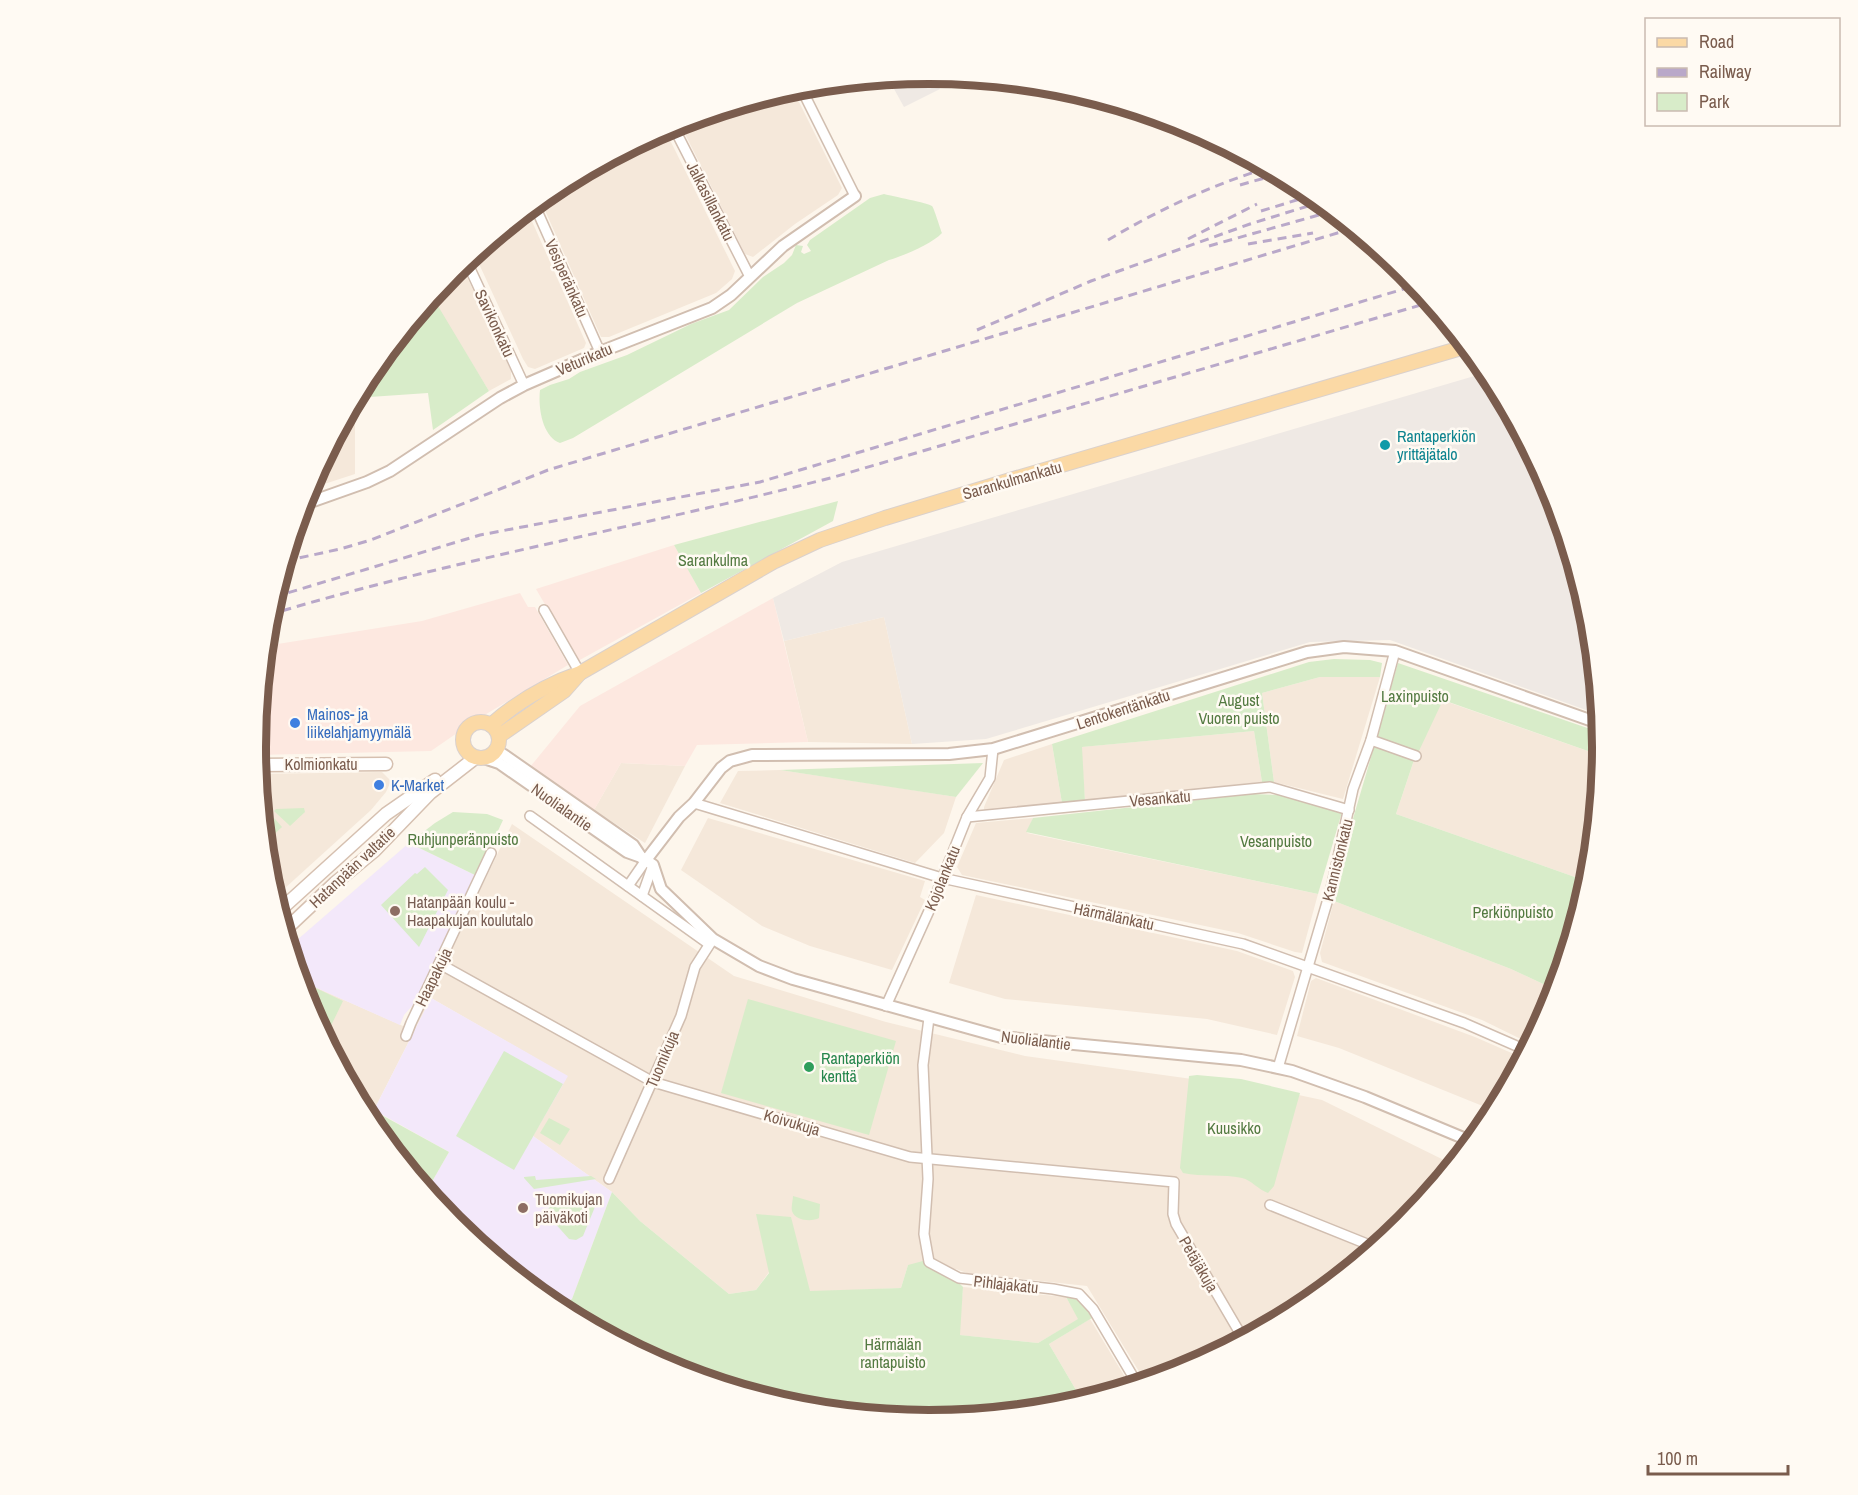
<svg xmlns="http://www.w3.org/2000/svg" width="1858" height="1495" font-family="'Archivo Narrow',sans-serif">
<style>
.residential{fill:#f5e8da}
.commercial{fill:#fde8e0}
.industrial{fill:#efe9e4}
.education{fill:#f3e8fa}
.green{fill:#d8ecc9}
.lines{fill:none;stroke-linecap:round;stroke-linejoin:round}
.minor-casing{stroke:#d1beb0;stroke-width:12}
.tertiary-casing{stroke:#d1beb0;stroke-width:14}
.secondary-casing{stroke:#d6c0b0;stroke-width:15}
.primary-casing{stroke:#dad1cd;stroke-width:16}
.minor{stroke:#fff;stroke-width:9}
.tertiary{stroke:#fff;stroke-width:10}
.secondary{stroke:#fff;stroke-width:12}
.primary{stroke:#fbd9a5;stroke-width:14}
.rail{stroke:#b9a8c9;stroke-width:3;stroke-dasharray:9 6;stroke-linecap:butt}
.culture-dot{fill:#0f9aa8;stroke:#fffaf3;stroke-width:2}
.shop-dot{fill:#3f7fe0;stroke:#fffaf3;stroke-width:2}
.education-dot{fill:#8d6e63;stroke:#fffaf3;stroke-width:2}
.leisure-dot{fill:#2e9e5b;stroke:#fffaf3;stroke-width:2}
.labels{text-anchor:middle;stroke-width:5;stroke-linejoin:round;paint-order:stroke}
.street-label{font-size:16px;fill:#7a5c4d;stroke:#fffaf3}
.culture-label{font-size:16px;fill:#0d838f;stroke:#fffaf3;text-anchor:start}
.park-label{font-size:16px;fill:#537a41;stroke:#fffaf3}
.shop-label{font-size:16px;fill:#366cbe;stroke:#fffaf3;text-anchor:start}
.education-label{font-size:16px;fill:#785e54;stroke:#fffaf3;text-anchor:start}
.leisure-label{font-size:16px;fill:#27864d;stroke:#fffaf3;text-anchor:start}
.rim{fill:none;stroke:#7a5c4d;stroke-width:8}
</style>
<rect width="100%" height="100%" fill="#fdf6ec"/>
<g class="residential">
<path d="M792 88 842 188 838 195 795 224 753 257 745 254 679 122Z"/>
<path d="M664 128 735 271 732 279 716 293 609 337H601L540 199 555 187Z"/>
<path d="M527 210 586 343 584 348 535 369 528 367 523 359 474 253Z"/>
<path d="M461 264 511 371V379L489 391 431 297 453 271Z"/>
<path d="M355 399V474L306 490V489Z"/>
<path d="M884 617 912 744 808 742 784 641Z"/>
<path d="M1320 677H1380L1343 799 1274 782 1262 693Z"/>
<path d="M1442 700 1602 756 1589 882 1396 814 1414 760Z"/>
<path d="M1254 731 1262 782 1085 801 1081 747Z"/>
<path d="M1052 744 1062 803 988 812 984 810V807L1004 760Z"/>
<path d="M621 763 685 766 645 843 594 810Z"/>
<path d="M780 770 887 786 956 797 944 833 915 863 720 803 738 771Z"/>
<path d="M382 772 391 781 386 792 371 810 274 898 268 879 258 774Z"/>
<path d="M708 818 925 881 920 897 925 900 892 970 810 946 762 926 681 870Z"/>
<path d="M1033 818 1027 833 1318 894 1302 953 1295 952 1238 933 962 875 957 867 976 823Z"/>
<path d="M512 824 734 976 886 1022 1025 1056 1280 1091 1322 1100 1454 1165 1405 1224 1303 1308 1187 1370 1146 1383 1087 1286 967 1273 956 1269 928 1272 908 1265 901 1288 810 1292 769 1272 756 1290 729 1294 640 1221 612 1192 533 1136 567 1076 431 998 374 1110 358 1102 306 1005 299 980 412 1030Z"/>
<path d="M976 895 1237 951 1293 971 1295 977 1277 1035 1207 1019 1005 999 949 983Z"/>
<path d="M1334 901 1511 969 1556 990 1552 1006 1531 1044 1482 1020 1322 962 1320 953Z"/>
<path d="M1316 978 1475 1037 1523 1058 1495 1111 1339 1048 1297 1036 1311 981Z"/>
<path d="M963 1287 1066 1297 1079 1319 1038 1343 959 1335Z"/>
<path d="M1090 1319 1131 1387 1083 1402 1049 1344Z"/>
</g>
<g class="commercial">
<path d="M674 545 701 593 578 661 536 589Z"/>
<path d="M520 593 528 607H535L568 665 473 722 431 751 256 755 265 646 422 621Z"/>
<path d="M773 598 808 742 697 745 685 766 621 763 594 810 530 767 580 706Z"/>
</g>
<g class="industrial">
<path d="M932 74 940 89 904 107 888 78Z"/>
<path d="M1488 372 1552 490 1590 616 1600 715 1390 640 1310 642 986 739 912 744 884 617 784 641 773 598 842 562Z"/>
</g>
<g class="education">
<path d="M409 843 477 876 420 997 404 1015 400 1025 299 980 289 947Z"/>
<path d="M431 998 568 1076 533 1136 612 1192 572 1299 564 1304 524 1283 452 1224 426 1192 449 1152 374 1110Z"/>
</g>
<g class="green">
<path d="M884 194C891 196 929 203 932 206 934 208 940 228 942 233 932 244 903 256 889 260L797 303 573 438 560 443C542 436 538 407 540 390L550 385 569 379 580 372 627 355 691 324 729 310 763 277 784 263 792 255 796 245 803 246 801 252 804 254 811 251 807 245 810 240 870 198Z"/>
<path d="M432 296 489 391 433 430 428 393 355 398 369 373Z"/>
<path d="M838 501 833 521 701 593 674 545Z"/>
<path d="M1334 659 1370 660 1382 663 1380 677H1320L1262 693 1274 782H1262L1254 731 1082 747 1085 801 1062 803 1052 744 1309 662Z"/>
<path d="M1398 663 1602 733V756L1443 700 1418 753 1384 741 1377 735Z"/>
<path d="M1374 747 1414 760 1396 814 1589 882 1556 990 1511 969 1334 901 1352 822Z"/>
<path d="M983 763 956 797 780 770Z"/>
<path d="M1253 794 1278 795 1342 812 1318 894 1026 832 1033 818Z"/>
<path d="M304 808 305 812 290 826 274 811 276 809Z"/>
<path d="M261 811 275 819 282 827 267 841 269 844 265 848Z"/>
<path d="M453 812 487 814 503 820 477 876 409 843 435 823Z"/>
<path d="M425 867 448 890 419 947 381 905 415 873 417 874Z"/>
<path d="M299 980 343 1001 325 1038 306 1005Z"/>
<path d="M748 999 896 1041 869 1135 721 1093Z"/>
<path d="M504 1051 563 1084 514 1170 456 1136Z"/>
<path d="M1197 1075 1241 1079 1300 1093 1274 1186 1268 1193C1259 1190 1251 1180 1242 1178 1223 1174 1202 1177 1183 1173L1180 1168 1189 1076Z"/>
<path d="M358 1102 449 1152 426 1192 368 1122Z"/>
<path d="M549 1118 570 1129 560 1145 540 1133Z"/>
<path d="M535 1176 536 1180 591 1176 596 1179 534 1189 524 1178V1177Z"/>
<path d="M612 1192 640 1221 729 1294 756 1290 769 1273 756 1214 791 1217 810 1291 901 1288 908 1265 934 1258 963 1287 960 1335 1038 1343 1078 1319 1065 1295C1079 1298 1085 1306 1092 1318L1049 1344 1083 1402 1060 1409 929 1421 797 1408 671 1370 554 1308 524 1283 564 1304 572 1299Z"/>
<path d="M793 1196 820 1204 819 1218C812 1222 795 1221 792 1211 791 1207 793 1200 793 1196Z"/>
<path d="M593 1197 597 1198V1202L583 1236 576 1240 569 1239 553 1221 547 1212C553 1195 579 1198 593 1197Z"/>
</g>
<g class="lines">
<defs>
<g id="minor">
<path d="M800 86 855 196"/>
<path d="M672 124 750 277"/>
<path d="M534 204 600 352"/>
<path d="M466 260 524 385"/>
<path d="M544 610 580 673"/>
<path d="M1371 740 1416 756"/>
<path d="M694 803 942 878 1243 944 1464 1023 1528 1051"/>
<path d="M530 816 709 944"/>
<path d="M967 817 1270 787 1349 810"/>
<path d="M628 886 646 860"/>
<path d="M642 896 653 865"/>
<path d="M440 964 653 1082 910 1157 1174 1182 1173 1214 1176 1224 1244 1340"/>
<path d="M886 1006 933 902 967 817 990 778 993 749"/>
<path d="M929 1018 923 1065 928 1179 924 1234 929 1262 959 1278 1053 1289 1079 1294 1093 1309 1138 1385"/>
<path d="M406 1036 411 1023 491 853"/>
<path d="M1278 1068 1331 889 1353 789 1371 740 1395 651"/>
<path d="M609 1179 681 1016 695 967 713 939"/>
<path d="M1270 1205 1377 1248"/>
</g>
<g id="tertiary">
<path d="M302 505 367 482 390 471 500 398 524 385 600 352 712 308 731 295 783 246 855 196"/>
<path d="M496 751 504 755 633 845 641 857"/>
<path d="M484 758 499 763 627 852 641 857 653 865 661 889 713 939 759 966 793 979 1001 1037 1241 1060 1292 1071 1365 1097 1473 1142"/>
<path d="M646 860 679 817 694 803 721 768 730 761 752 755 949 754 993 749 1307 652 1344 647 1395 651 1601 724"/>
</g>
<g id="secondary">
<path d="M257 765 386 764"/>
<path d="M278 912 386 814 435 780"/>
<path d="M284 931 335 883 374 851 430 793 475 758"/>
</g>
<g id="primary">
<circle cx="481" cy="740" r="18"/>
<path d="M491 725C517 702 548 684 580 673L773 562 820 540 885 518 1017 478 1468 346"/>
<path d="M499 736 564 691 579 674"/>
</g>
</defs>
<use href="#minor" class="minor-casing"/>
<use href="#tertiary" class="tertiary-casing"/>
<use href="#secondary" class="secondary-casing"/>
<use href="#primary" class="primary-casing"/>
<use href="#minor" class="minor"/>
<use href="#tertiary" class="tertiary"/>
<use href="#secondary" class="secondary"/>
<use href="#primary" class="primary"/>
<g class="rail">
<path d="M1240 185 1279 174"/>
<path d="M1261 211 1313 195"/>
<path d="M1188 239 1257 204"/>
<path d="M1108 240C1158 210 1212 185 1267 168"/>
<path d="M1248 244 1313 233"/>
<path d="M1209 246 1333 211"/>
<path d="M977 330 1091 281 1250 224 1321 202"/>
<path d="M285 561 340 549 371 540 548 470 1354 228"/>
<path d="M274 597 480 535 760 482 1417 285"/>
<path d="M268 615C454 559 646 526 834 477L1431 302"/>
</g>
</g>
<circle class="culture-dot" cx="1385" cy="445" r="6"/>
<g class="shop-dot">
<circle cx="295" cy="723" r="6"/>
<circle cx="379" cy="785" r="6"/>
</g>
<g class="education-dot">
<circle cx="395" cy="911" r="6"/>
<circle cx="523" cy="1208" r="6"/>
</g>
<circle class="leisure-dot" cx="809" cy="1067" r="6"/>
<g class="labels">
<g class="street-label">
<text transform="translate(711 201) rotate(63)" y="6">Jalkasillankatu</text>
<text transform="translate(567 278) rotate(66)" y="6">Vesiperänkatu</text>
<text transform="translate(495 323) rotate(65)" y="6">Savikonkatu</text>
<text transform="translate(584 359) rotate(-23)" y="6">Veturikatu</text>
<text transform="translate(1012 480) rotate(-16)" y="6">Sarankulmankatu</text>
<text transform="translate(1123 709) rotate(-18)" y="6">Lentokentänkatu</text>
<text x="321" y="770">Kolmionkatu</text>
<text transform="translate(1160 798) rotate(-5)" y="6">Vesankatu</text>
<text transform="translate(562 807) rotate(35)" y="6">Nuolialantie</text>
<text transform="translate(1337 860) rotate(-76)" y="6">Kannistonkatu</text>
<text transform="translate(352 867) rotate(-43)" y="6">Hatanpään valtatie</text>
<text transform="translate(942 878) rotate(-68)" y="6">Kojolankatu</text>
<text transform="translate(1114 916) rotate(12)" y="6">Härmälänkatu</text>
<text transform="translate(433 977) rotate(-64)" y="6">Haapakuja</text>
<text transform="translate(1036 1040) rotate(7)" y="6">Nuolialantie</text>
<text transform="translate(662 1059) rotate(-67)" y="6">Tuomikuja</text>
<text transform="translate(792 1122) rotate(16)" y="6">Koivukuja</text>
<text transform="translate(1199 1264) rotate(60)" y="6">Petäjäkuja</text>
<text transform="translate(1006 1284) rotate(6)" y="6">Pihlajakatu</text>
</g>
<g class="culture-label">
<text x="1397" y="442">Rantaperkiön<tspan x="1397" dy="18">yrittäjätalo</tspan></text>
</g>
<g class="park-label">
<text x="713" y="566">Sarankulma</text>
<text x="1415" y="702">Laxinpuisto</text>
<text x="1239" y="706">August<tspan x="1239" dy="18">Vuoren puisto</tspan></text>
<text x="463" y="845">Ruhjunperänpuisto</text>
<text x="1276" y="847">Vesanpuisto</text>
<text x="1513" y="918">Perkiönpuisto</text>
<text x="1234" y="1134">Kuusikko</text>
<text x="893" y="1350">Härmälän<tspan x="893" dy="18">rantapuisto</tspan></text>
</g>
<g class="shop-label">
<text x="307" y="720">Mainos- ja<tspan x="307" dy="18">liikelahjamyymälä</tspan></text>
<text x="391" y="791">K-Market</text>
</g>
<g class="education-label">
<text x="407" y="908">Hatanpään koulu -<tspan x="407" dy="18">Haapakujan koulutalo</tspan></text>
<text x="535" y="1205">Tuomikujan<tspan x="535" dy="18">päiväkoti</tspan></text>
</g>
<g class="leisure-label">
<text x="821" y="1064">Rantaperkiön<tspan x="821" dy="18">kenttä</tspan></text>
</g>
</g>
<path d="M0 0H1858V1495H0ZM266 747a663 663 0 1 1 1326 0a663 663 0 1 1-1326 0Z" fill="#fffaf3" fill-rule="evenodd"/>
<path class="rim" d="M266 747a663 663 0 1 1 1326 0a663 663 0 1 1-1326 0Z"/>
<rect x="1645" y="18" width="195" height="108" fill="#fffaf3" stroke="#cabbb1" stroke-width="1.5"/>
<rect x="1657" y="38" width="30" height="9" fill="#fbd9a5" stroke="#cabbb1" stroke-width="1.5"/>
<text x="1699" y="48" font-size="18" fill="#7a5c4d">Road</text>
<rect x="1657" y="68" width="30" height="9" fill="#b9a8c9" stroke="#cabbb1" stroke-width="1.5"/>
<text x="1699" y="78" font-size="18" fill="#7a5c4d">Railway</text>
<rect x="1657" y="93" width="30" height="18" fill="#d8ecc9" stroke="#cabbb1" stroke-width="1.5"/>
<text x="1699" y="108" font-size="18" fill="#7a5c4d">Park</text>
<path d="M1648 1465v9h140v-9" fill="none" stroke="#7a5c4d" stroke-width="3"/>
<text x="1657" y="1465" font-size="18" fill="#7a5c4d" stroke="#fffaf3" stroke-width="4.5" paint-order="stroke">100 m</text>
</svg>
